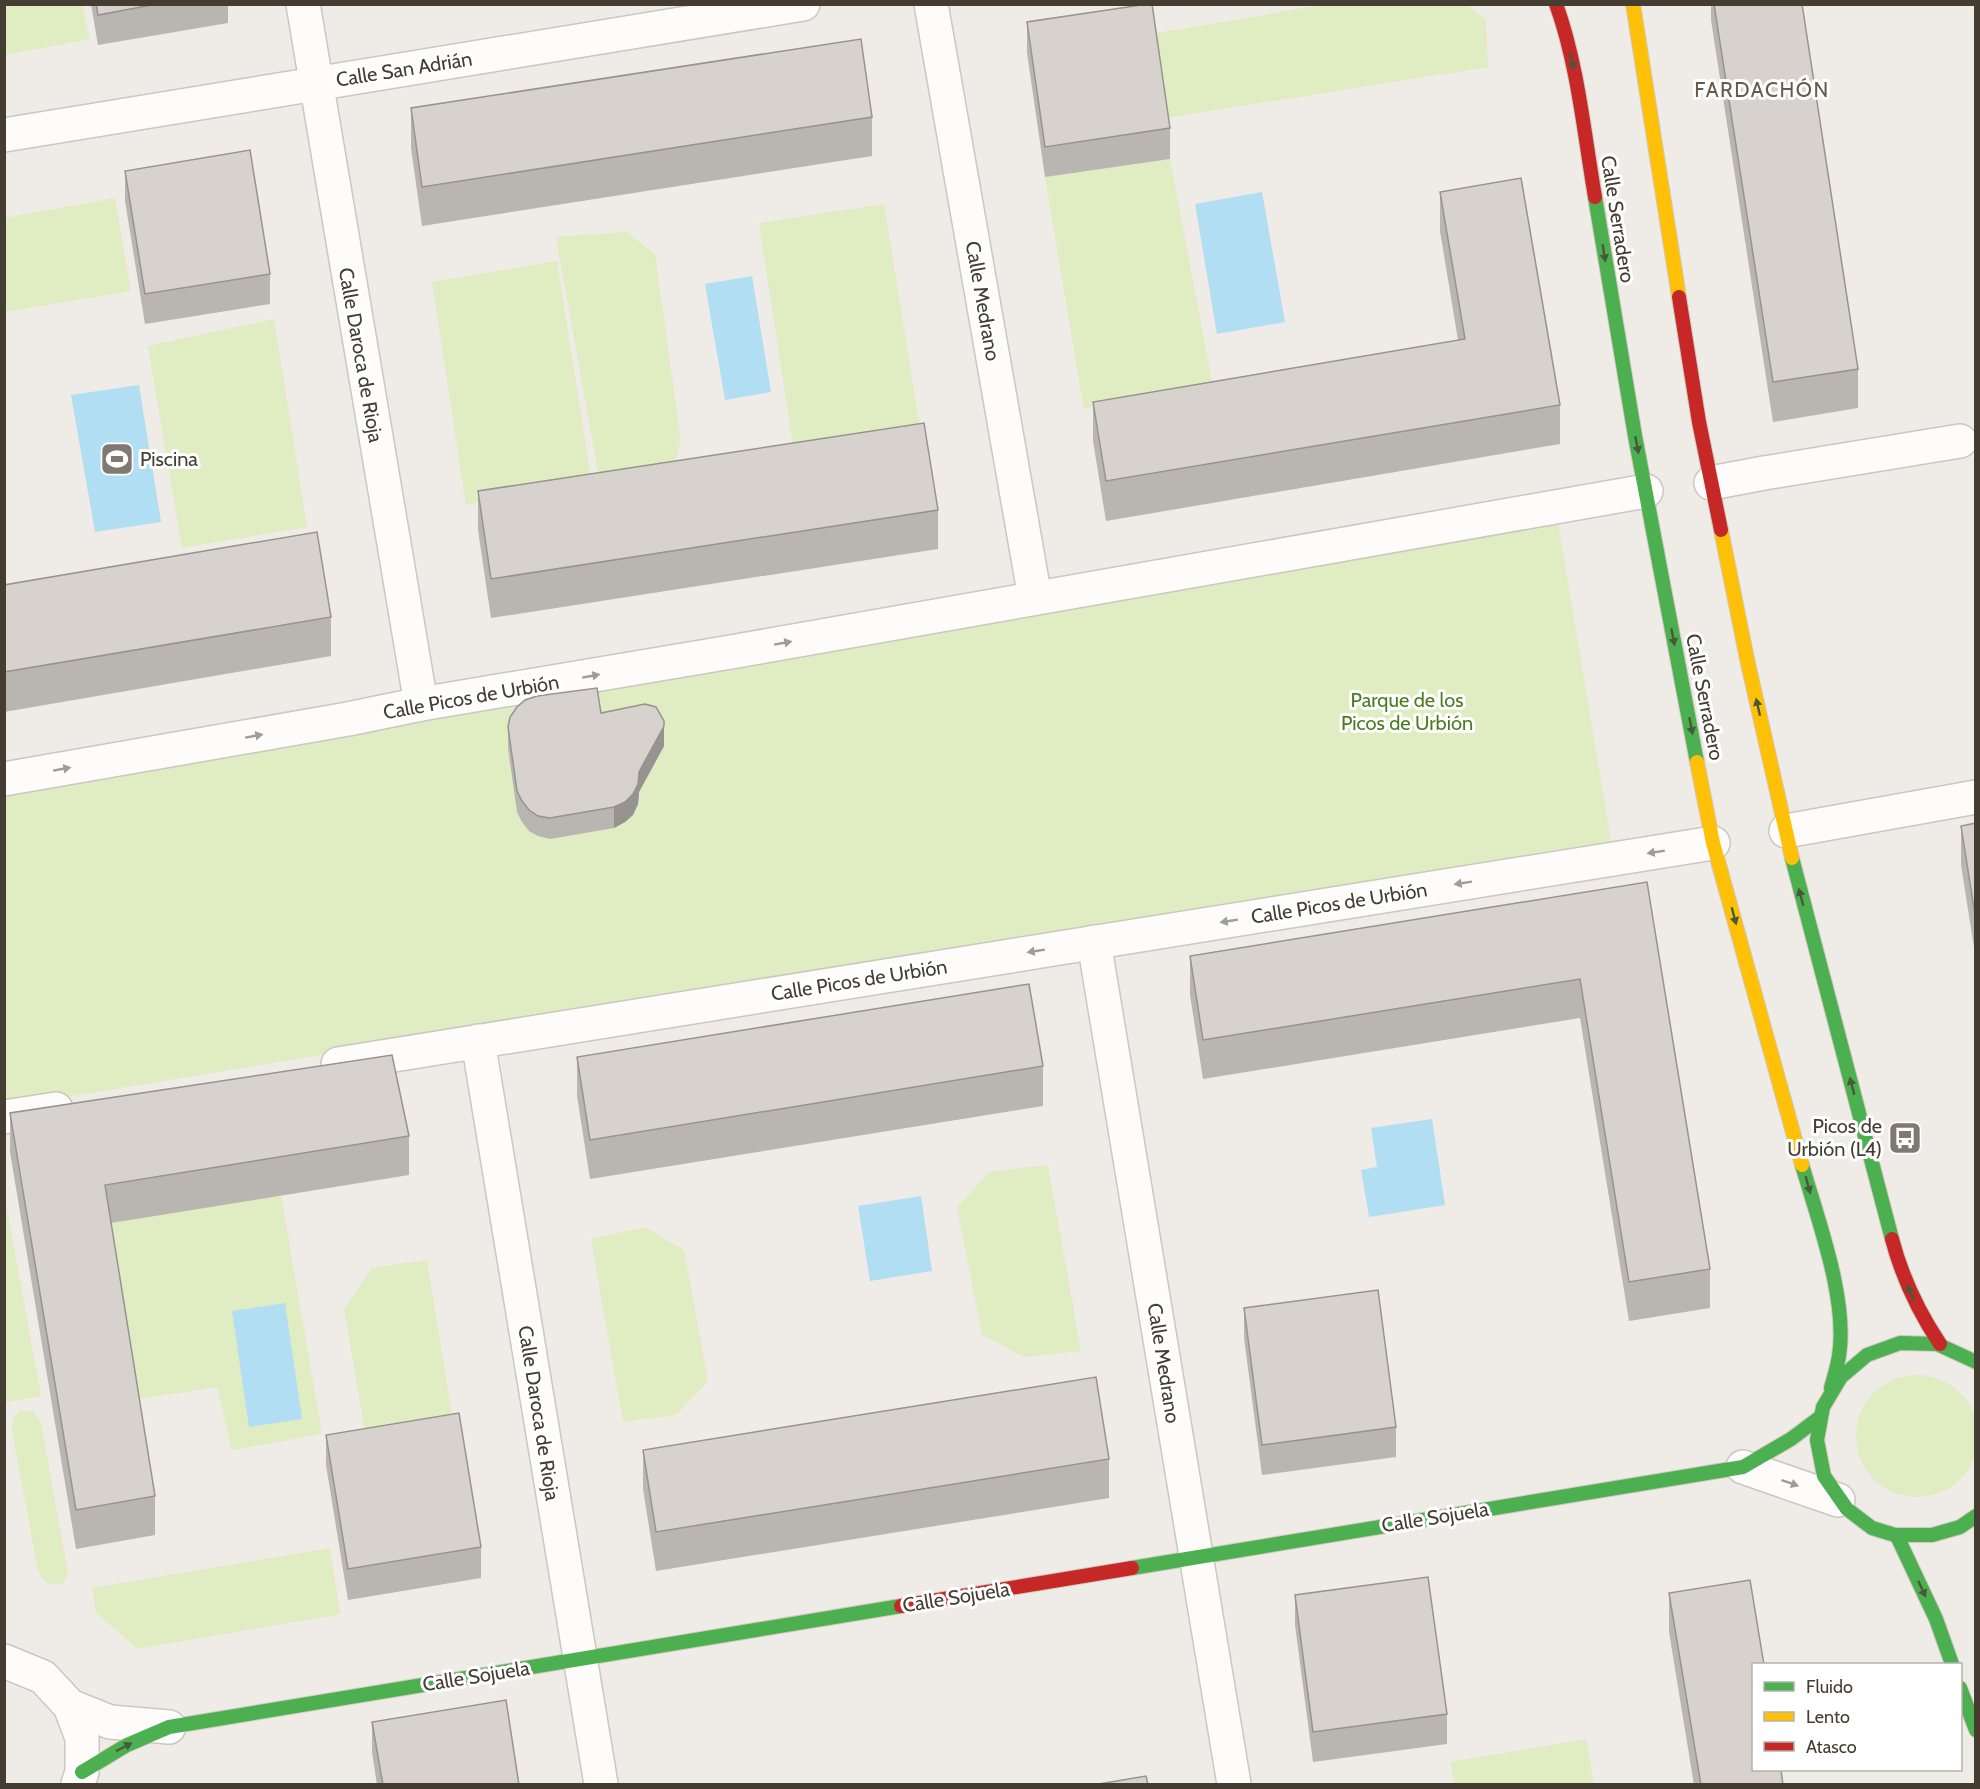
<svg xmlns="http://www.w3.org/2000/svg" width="1980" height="1789" font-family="Cabin,sans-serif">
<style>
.green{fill:#e0ecc2}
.water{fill:#b1def3}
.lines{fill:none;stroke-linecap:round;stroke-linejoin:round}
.street-casing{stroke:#cbc7c2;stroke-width:36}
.fast-casing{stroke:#d0cabd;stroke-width:16}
.slow-casing{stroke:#d0cabd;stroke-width:16}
.jam-casing{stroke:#d0cabd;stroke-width:16}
.street{stroke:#fdfcfb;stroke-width:33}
.fast{stroke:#4caf50;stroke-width:14}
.slow{stroke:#ffc107;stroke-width:14}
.jam{stroke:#c62828;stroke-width:14}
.wall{fill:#b9b5b0}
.shaded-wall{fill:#969390}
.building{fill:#d7d2cd;stroke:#969390;stroke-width:1.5}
.oneway{fill:#47593a}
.oneway2{fill:#a19c96}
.labels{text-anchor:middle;stroke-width:6;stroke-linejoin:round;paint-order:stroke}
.street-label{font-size:20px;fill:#453c32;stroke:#fff}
.poi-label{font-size:20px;fill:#453c32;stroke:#fff;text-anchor:start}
.park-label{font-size:20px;fill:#4b7d1f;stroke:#fff}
.neighbourhood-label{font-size:21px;letter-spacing:1.5px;fill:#695948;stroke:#fff}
</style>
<rect width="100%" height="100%" fill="#efebe6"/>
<g class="green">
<path d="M5 4 82 5 90 39 5 55Z"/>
<path d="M1321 5H1467L1486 20 1488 67 1165 118 1152 34Z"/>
<path d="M1170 159 1213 387 1084 409 1045 177Z"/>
<path d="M115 198 131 291 5 312V218Z"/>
<path d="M884 204 921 434 794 452 759 223Z"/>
<path d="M627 232 655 255 681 441 670 476 601 489 556 237Z"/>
<path d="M557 261 591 479 466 505 432 282Z"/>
<path d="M274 319 307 527 182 548 148 346Z"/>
<path d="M1558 523 1611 841 5 1107V785Z"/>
<path d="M1048 1165 1081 1351 1024 1357 982 1335 957 1207 990 1172Z"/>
<path d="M4 1193 41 1396 6 1402 4 1396Z"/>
<path d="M281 1195 322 1434 232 1450 217 1387 132 1400 105 1224Z"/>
<path d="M645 1227 684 1250 708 1381 676 1415 623 1422 591 1239Z"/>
<path d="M427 1260 456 1441 365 1431 344 1309 372 1268Z"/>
<circle cx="1917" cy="1436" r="61"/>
<path d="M20 1411H33L41 1423 68 1573 62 1584C49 1586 44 1582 38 1571L12 1430 13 1419Z"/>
<path d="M330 1548 340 1614 138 1649 96 1613 92 1588Z"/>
<path d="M1586 1739 1594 1784H1454L1451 1762Z"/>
</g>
<g class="water">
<path d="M1262 192 1285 322 1217 334 1195 204Z"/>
<path d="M752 276 771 392 725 400 705 284Z"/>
<path d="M139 385 161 522 95 532 71 395Z"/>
<path d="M1432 1119 1445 1205 1369 1217 1361 1170 1377 1167 1371 1128Z"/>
<path d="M921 1196 932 1271 870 1281 858 1206Z"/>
<path d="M285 1303 302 1419 249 1427 232 1311Z"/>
</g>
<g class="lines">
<defs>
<g id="street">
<path d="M303 4 421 704"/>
<path d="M931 4 1035 598"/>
<path d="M4 135 803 4"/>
<path d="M1711 483 1764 473 1960 441"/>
<path d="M4 779 348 719 421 704 725 653 1646 491"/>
<path d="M1786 831 1976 797"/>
<path d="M1094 942 1234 1784"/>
<path d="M478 1041 601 1784"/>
<path d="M338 1064 1713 843"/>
<path d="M4 1117 56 1109"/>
<path d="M1743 1467 1838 1500"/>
<path d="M4 1661 43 1677 70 1706 82 1738V1772L78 1784"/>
<path d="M70 1706 110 1722 169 1727"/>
</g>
<g id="fast">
<path d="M1595 197 1635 436 1697 762"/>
<path d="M1792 858 1892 1239"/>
<path d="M1802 1165C1818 1220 1848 1300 1839 1356 1837 1367 1834 1378 1831 1388"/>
<path d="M1976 1362 1937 1344 1900 1343 1867 1355 1841 1377 1823 1407 1817 1440 1824 1476 1847 1509 1872 1528 1895 1535H1932L1960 1527 1976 1516"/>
<path d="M1897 1536 1936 1619 1952 1664"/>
<path d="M1132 1568 1743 1467 1791 1439 1819 1418"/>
<path d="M1960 1688 1976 1730"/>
<path d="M82 1772 127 1745 169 1727 901 1606"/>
</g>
<g id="slow">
<path d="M1633 4 1679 297"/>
<path d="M1721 530 1747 659 1792 858"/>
<path d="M1697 762 1713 843 1802 1165"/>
</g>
<g id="jam">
<path d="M1556 4C1578 65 1584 133 1595 197"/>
<path d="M1679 297 1699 422 1721 530"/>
<path d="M1892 1239C1902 1277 1918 1311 1940 1344"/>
<path d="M901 1606 1132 1568"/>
</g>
</defs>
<use href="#street" class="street-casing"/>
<use href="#fast" class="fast-casing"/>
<use href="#slow" class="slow-casing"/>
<use href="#jam" class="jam-casing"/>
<use href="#street" class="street"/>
<use href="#fast" class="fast"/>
<use href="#slow" class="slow"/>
<use href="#jam" class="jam"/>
</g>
<g class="wall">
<path d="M91 4H228V23L98 45Z"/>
<path d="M1711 4H1802L1858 369V408L1773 422 1711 20Z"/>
<path d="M1027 22 1170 128V159L1045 177 1027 53Z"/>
<path d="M411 108 872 117V156L422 226 411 148Z"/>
<path d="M125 171 270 274V304L145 324 125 201Z"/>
<path d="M1440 192 1560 405V444L1106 521 1093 441V402L1458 340 1440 231Z"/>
<path d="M478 491 938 510V549L491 618 478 530Z"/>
<path d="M4 585 331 617V656L4 712Z"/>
<path d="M601 713 664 742V746L639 792 638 804 633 815 625 822 614 828 550 839 538 836 529 831 522 822 517 812 508 748V727Z"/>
<path d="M1976 823V960L1961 865V826Z"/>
<path d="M1647 882 1710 1269V1308L1629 1321 1580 1018 1203 1079 1190 995V956Z"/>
<path d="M577 1057 1043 1066V1106L590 1179 577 1096Z"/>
<path d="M10 1113 409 1136V1175L111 1223 155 1496V1535L76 1549 10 1152Z"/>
<path d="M1244 1308 1396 1427V1457L1262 1475 1244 1338Z"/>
<path d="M326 1435 481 1547V1578L348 1600 326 1465Z"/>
<path d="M643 1450 1109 1459V1498L656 1571 643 1489Z"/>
<path d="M1669 1593 1783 1785H1694L1669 1632Z"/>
<path d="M1295 1595 1447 1714V1744L1313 1762 1295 1625Z"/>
<path d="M372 1722 519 1785H377L372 1752Z"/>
</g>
<path class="shaded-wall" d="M664 721V746L639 792 638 804 633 815 625 822 614 828V807L639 772Z"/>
<g class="building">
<path d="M96 4H157L98 15Z"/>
<path d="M1148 4H1152L1170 128 1045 147 1027 22Z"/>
<path d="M1714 4H1802L1858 369 1773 382Z"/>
<path d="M861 39 872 117 422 187 411 108Z"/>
<path d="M250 150 270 274 145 294 125 171Z"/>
<path d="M1521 178 1560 405 1106 481 1093 402 1465 339 1440 192Z"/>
<path d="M924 423 938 510 491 579 478 491Z"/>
<path d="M317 532 331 617 4 672V585Z"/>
<path d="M597 688 601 713 645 704 656 707 664 721V726L639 772 638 784 633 794 625 802 614 807 550 818 538 816 529 810 522 801 517 791 508 727 510 717 517 707 525 700 537 696Z"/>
<path d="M1976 823V921L1961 826Z"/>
<path d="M1647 882 1710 1269 1629 1282 1580 979 1203 1040 1190 956Z"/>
<path d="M1029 984 1043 1066 590 1140 577 1057Z"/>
<path d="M392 1055 409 1136 105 1185 155 1496 76 1510 10 1113Z"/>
<path d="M1378 1290 1396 1427 1262 1445 1244 1308Z"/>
<path d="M1096 1377 1109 1459 656 1532 643 1450Z"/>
<path d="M459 1413 481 1547 348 1569 326 1435Z"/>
<path d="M1428 1577 1447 1714 1313 1732 1295 1595Z"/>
<path d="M1750 1580 1764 1665H1754V1770H1781L1783 1785H1701L1669 1593Z"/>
<path d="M506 1700 519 1785H383L372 1722Z"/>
<path d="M1146 1776 1148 1785H1093Z"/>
</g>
<defs><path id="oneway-solid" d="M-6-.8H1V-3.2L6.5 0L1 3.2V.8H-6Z" transform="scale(1.5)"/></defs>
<g class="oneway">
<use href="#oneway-solid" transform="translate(1572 61) rotate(78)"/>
<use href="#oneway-solid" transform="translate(1604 253) rotate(81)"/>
<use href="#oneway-solid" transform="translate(1637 445) rotate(79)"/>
<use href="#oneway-solid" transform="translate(1673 637) rotate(79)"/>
<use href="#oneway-solid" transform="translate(1758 707) rotate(-103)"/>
<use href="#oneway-solid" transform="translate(1691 726) rotate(79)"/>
<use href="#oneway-solid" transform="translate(1801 897) rotate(-105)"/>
<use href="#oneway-solid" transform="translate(1734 916) rotate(75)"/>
<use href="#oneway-solid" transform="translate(1852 1086) rotate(-105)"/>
<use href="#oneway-solid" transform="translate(1808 1185) rotate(75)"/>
<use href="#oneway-solid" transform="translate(1911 1293) rotate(-113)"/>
<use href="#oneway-solid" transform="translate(1922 1589) rotate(65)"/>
<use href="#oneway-solid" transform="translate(124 1747) rotate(-28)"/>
</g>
<g class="oneway2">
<use href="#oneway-solid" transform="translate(783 643) rotate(-10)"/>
<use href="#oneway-solid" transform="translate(591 676) rotate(-10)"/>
<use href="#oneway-solid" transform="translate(254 736) rotate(-10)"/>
<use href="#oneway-solid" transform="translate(62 769) rotate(-10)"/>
<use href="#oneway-solid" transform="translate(1656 852) rotate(171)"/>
<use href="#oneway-solid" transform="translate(1463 883) rotate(171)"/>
<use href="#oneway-solid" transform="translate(1229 921) rotate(171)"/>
<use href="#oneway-solid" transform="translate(1036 951) rotate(171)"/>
<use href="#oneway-solid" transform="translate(1790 1483) rotate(19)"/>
</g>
<defs>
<symbol id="stadium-square" viewBox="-11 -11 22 22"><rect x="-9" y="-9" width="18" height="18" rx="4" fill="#807971" stroke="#fff"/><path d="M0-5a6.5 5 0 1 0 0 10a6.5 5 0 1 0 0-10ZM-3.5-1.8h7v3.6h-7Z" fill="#fff"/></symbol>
<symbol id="bus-square" viewBox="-11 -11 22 22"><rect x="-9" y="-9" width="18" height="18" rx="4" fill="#807971" stroke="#fff"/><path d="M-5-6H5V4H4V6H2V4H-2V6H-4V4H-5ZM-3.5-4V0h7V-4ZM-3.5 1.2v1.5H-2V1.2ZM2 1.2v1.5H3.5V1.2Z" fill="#fff"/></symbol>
</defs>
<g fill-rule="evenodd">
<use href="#stadium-square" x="98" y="440" width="38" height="38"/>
<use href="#bus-square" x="1886" y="1119" width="38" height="38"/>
</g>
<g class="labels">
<g class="street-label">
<text transform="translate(404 69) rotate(-9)" y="7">Calle San Adrián</text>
<text transform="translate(1618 219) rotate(81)" y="7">Calle Serradero</text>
<text transform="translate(983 301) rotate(80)" y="7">Calle Medrano</text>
<text transform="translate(361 355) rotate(80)" y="7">Calle Daroca de Rioja</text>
<text transform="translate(471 697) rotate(-10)" y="7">Calle Picos de Urbión</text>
<text transform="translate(1705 697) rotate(79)" y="7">Calle Serradero</text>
<text transform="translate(1339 903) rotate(-9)" y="7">Calle Picos de Urbión</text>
<text transform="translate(859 980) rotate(-9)" y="7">Calle Picos de Urbión</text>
<text transform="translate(1164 1363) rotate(81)" y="7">Calle Medrano</text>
<text transform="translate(539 1413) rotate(81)" y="7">Calle Daroca de Rioja</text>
<text transform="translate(1435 1517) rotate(-9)" y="7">Calle Sojuela</text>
<text transform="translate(956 1597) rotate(-9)" y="7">Calle Sojuela</text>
<text transform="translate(476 1676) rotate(-9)" y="7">Calle Sojuela</text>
</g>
<g class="poi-label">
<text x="140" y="466">Piscina</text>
<text x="1882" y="1133" text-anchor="end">Picos de<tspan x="1882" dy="23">Urbión (L4)</tspan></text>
</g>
<g class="park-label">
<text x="1407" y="707">Parque de los<tspan x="1407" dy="23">Picos de Urbión</tspan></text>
</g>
<g class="neighbourhood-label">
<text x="1762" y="97">FARDACHÓN</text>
</g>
</g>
<rect width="1980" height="1789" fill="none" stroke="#453c32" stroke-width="12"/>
<rect x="1752" y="1663" width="210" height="108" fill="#ffffff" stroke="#b5b1ad" stroke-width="1.5"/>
<rect x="1764" y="1682" width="30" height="9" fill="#4caf50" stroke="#b5b1ad" stroke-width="1.5"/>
<text x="1806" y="1693" font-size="18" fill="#453c32">Fluido</text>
<rect x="1764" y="1712" width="30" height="9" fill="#ffc107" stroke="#b5b1ad" stroke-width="1.5"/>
<text x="1806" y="1723" font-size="18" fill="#453c32">Lento</text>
<rect x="1764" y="1742" width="30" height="9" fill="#c62828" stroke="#b5b1ad" stroke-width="1.5"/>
<text x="1806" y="1753" font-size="18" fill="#453c32">Atasco</text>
</svg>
